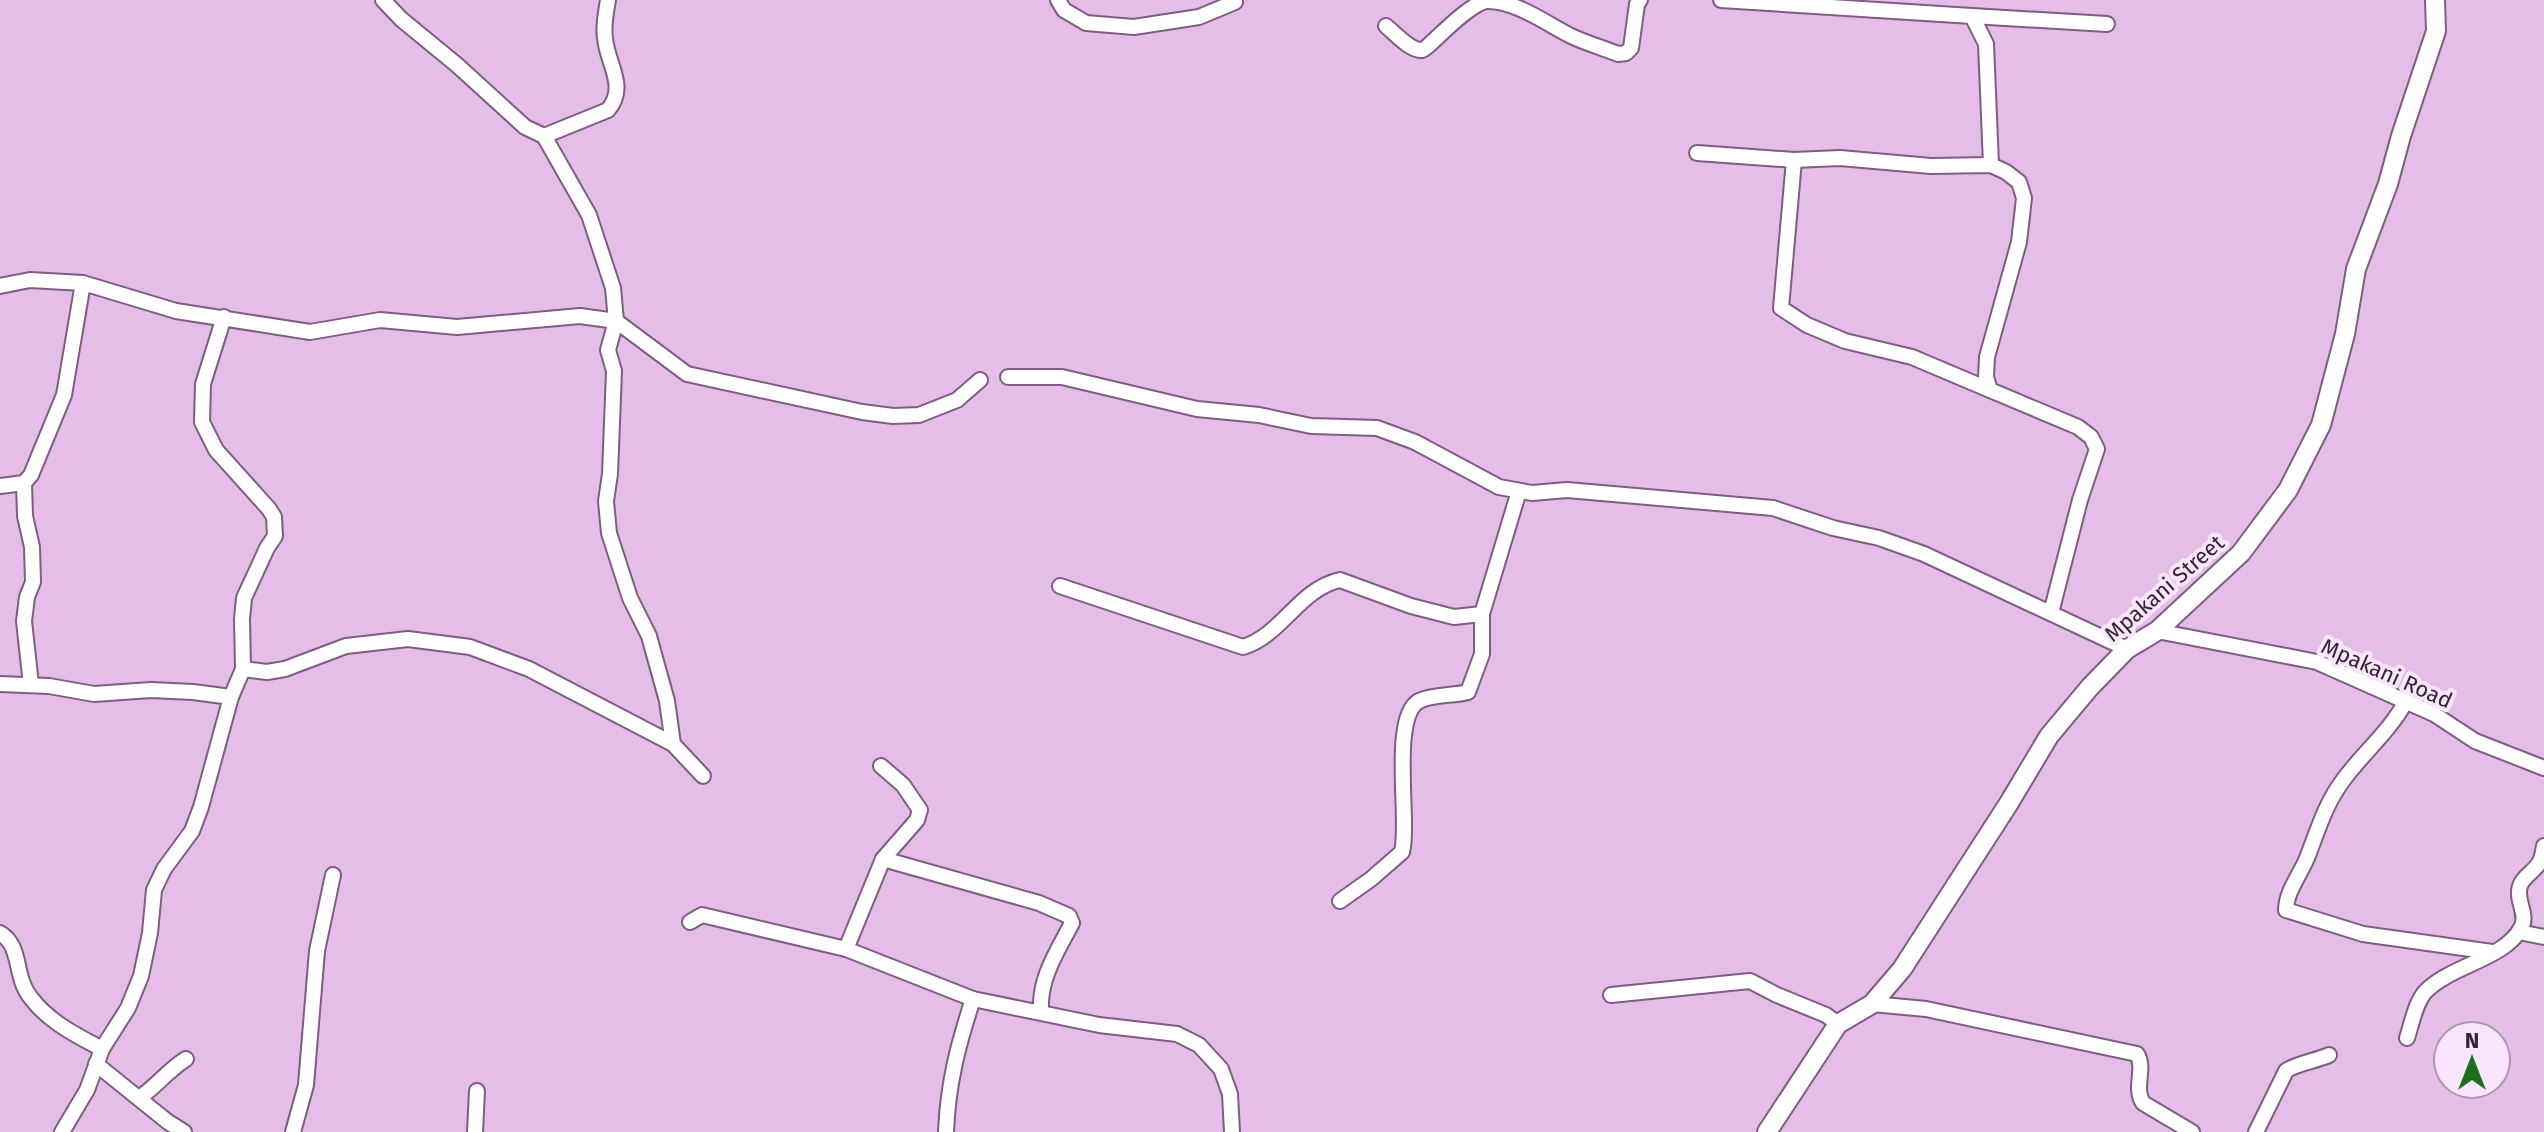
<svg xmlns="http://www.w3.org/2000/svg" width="2544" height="1132" font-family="'Fira Sans',sans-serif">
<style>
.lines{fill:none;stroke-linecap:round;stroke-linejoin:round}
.street-casing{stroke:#7f5d83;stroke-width:18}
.secondary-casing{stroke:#7f5d83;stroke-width:22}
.street{stroke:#fff;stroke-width:14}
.secondary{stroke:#fff;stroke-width:18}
.labels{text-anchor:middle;stroke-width:8;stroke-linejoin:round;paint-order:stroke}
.street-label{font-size:22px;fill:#342536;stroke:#fae6fc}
</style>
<rect width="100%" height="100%" fill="#e4bee8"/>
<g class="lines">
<defs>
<g id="street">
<path d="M383 0 401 19 457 65 525 127 544 136 589 215 613 288 616 321 608 350 614 371 610 474 606 501 609 533 630 598 649 636 667 701 673 744"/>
<path d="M1058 0 1064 10 1086 23 1134 27 1199 17 1235 2"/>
<path d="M1721 0 1972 16 1986 44 1991 165"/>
<path d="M1972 16 2107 24"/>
<path d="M1386 26C1395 33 1410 51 1422 50 1428 49 1465 6 1486 1 1515 0 1547 24 1571 36 1586 43 1603 48 1618 54L1626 53 1631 48 1637 4 1640 0"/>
<path d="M544 136 608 110C628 86 607 64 605 38 603 25 606 13 608 0"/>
<path d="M1697 153 1794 160 1840 158 1931 166 1991 165 2006 172 2019 182 2024 198 2019 242 1987 357 1986 377 1990 390 2078 427 2091 437 2097 449 2080 500 2051 613"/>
<path d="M1794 160 1781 308 1807 325 1845 341 1912 357 1990 390"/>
<path d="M0 286 30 280 83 283 176 311 310 332 380 320 457 327 580 316 616 321 687 374 862 412 893 416 919 415 957 400 980 380"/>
<path d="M1008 377H1062L1197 409 1259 415 1311 426 1377 428 1415 442 1499 487 1532 493 1567 490 1773 508 1833 528 1879 538 1924 554 2127 649"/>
<path d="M0 486 24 483"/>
<path d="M1060 586 1243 647C1282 635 1299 589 1340 580L1411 606 1454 617 1482 614 1519 491"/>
<path d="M2157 631 2317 662 2434 714 2475 741 2544 768"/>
<path d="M243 669 267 672 285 669 346 646 408 639 470 647 529 669 673 744 703 776"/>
<path d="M0 684 49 686 94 694 151 690 193 692 231 697"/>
<path d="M31 685 24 621 27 597 33 582 32 547 25 516 24 483 31 475 64 395 83 283"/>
<path d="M2406 701C2390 731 2364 752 2344 779 2325 804 2318 830 2307 858 2300 875 2286 892 2286 910L2363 934 2492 952"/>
<path d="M883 859 1039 903 1069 916 1072 923C1057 952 1039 978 1041 1011"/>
<path d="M1340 901 1371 879 1402 852C1410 821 1390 717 1419 701 1433 694 1453 696 1468 692L1482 654V614"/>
<path d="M690 922 702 915 846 949 973 999 1099 1025 1177 1034 1199 1045 1221 1069 1230 1094 1232 1132"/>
<path d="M2519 932 2544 937"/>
<path d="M0 933C23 947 13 976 31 998 49 1022 76 1035 102 1049"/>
<path d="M846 949 883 859 917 820 920 810 903 785 881 766"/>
<path d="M1611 995 1750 981 1777 995 1826 1015 1838 1024"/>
<path d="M1872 1004 1926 1009 2137 1054C2146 1069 2133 1087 2143 1103L2192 1132"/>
<path d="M2407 1038C2412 1023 2415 1004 2425 992 2449 966 2505 959 2521 928 2529 915 2515 900 2520 886 2523 876 2534 872 2539 863 2542 859 2543 851 2544 846"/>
<path d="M96 1064 168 1122 184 1132"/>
<path d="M139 1098C157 1086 168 1070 186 1059"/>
<path d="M62 1132 87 1090 102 1049 128 1008 141 976 150 933 154 890 164 869 192 831 201 807 231 697 243 669 242 619 244 598 267 548 275 536 274 517 269 509 216 450 202 422 203 384 224 317"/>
<path d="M293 1132 306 1085 317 951 333 875"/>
<path d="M475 1132 477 1091"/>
<path d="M946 1132C948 1083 958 1045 973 999"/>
<path d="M2256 1132 2286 1071C2294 1064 2316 1061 2329 1055"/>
</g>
<path id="secondary" d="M1767 1132 1838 1024 1872 1004 1902 969 2009 803 2049 736 2090 687 2127 649 2157 631 2241 553 2288 490 2321 425 2345 334 2356 269 2388 184 2401 136 2436 31 2435 0"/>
</defs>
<use href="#street" class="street-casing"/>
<use href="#secondary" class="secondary-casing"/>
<use href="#street" class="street"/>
<use href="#secondary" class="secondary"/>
</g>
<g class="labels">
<g class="street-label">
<text transform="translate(2164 588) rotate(-41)" y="8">Mpakani Street</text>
<text transform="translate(2387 673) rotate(24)" y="8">Mpakani Road</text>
</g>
</g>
<g transform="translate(2472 1060)"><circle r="38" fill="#fae6fc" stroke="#ab99ad" stroke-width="2"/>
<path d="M0-6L14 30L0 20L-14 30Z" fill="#1c711c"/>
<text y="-12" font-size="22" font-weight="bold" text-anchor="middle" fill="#342536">N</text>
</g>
</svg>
